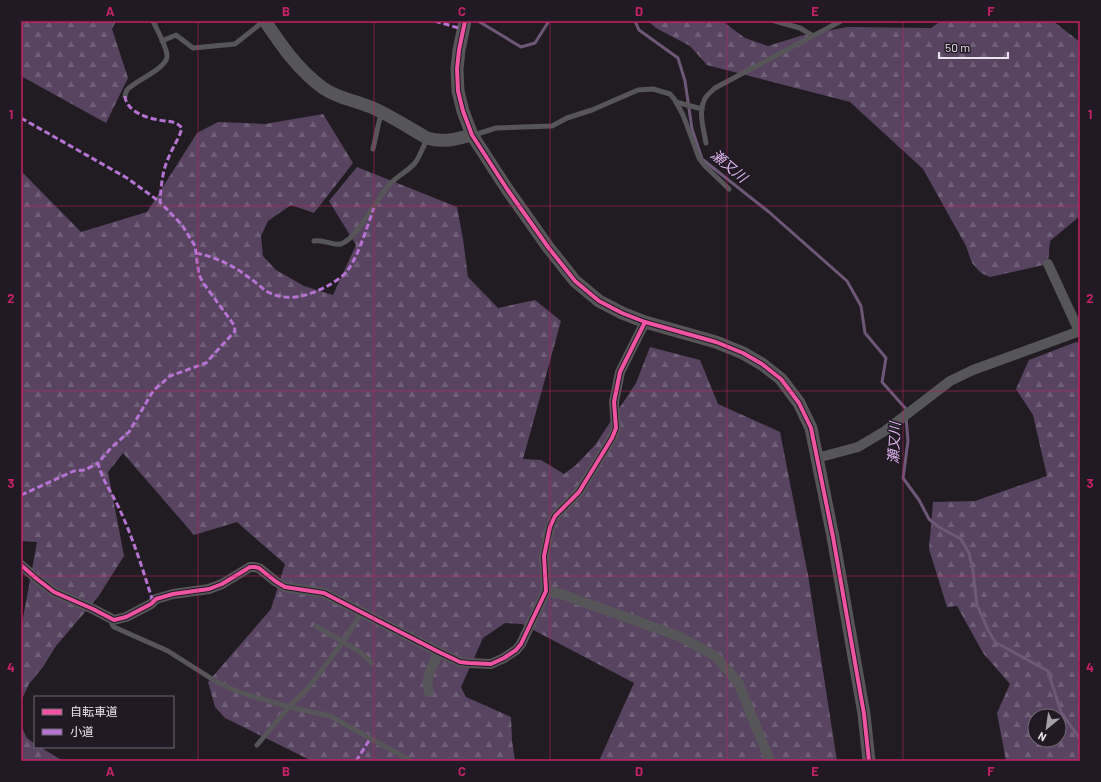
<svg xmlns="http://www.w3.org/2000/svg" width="1101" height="782" font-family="Barlow,'Noto Sans JP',sans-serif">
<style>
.forest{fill:url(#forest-firs);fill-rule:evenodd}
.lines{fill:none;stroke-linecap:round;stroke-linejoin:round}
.stream{stroke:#6e5878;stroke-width:3}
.service{stroke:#565558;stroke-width:5}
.minor{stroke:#565558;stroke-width:10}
.tertiary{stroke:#565558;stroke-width:13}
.quiet{stroke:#b673d3;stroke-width:3;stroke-dasharray:6 3;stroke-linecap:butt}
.cycleway-casing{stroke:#211a24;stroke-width:6}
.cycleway{stroke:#f153a3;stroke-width:4}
.grid{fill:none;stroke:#c42262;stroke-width:1;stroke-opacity:0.55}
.labels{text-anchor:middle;stroke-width:3;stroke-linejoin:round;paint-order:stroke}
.water-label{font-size:14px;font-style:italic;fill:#e0b8f1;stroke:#211a24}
.neatline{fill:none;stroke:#c42262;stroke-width:1.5}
.grid-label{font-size:13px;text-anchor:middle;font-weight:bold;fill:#c42262}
</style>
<defs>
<pattern id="forest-firs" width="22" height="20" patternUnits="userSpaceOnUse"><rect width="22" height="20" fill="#584461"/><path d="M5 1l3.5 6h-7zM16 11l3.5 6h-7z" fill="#705f78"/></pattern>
</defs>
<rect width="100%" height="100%" fill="#201c22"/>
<g class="forest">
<path d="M21 21H116L112 29 128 78 106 123 21 76Z"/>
<path d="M648 21H722L745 38 768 46 800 36 847 27 931 28 941 21H1053L1080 42V216L1050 241 1048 264 990 277 981 273 972 263 966 246 923 169 850 102 707 65 690 46 656 28Z"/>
<path d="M323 114 353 163 314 213 291 205 268 221 261 236 263 256 276 270 304 286 333 295 356 245 329 201 357 167 457 207 463 239 468 277 498 308 535 300 561 321 523 459 541 460 564 474 576 465 595 445 636 383 650 347 700 360 718 404 780 432 808 575 837 761H599L634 683 522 624 505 623 483 638 461 687 466 697 511 717 512 740 515 761H312L225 718 215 707 208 682 271 609 285 564 237 522 194 535 123 453 108 472 124 556 98 597 56 646 43 667 29 684 21 701V629L37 542 21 541V169L22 172 81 232 147 212 197 133 218 122 265 124Z"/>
<path d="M1076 342 1080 343V660L1078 661 1080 677V761H1006L997 713 1010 684 983 653 957 606 947 607 929 549 933 502 975 501 1047 476 1033 415 1016 389 1029 360ZM1035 716H1059V740H1035Z"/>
<path d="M21 726 27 738 35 744V747H40L63 761H21Z"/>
</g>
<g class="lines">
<g class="stream">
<path d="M478 21 521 47 535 43 549 21"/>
<path d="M635 21 639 30 678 58 685 81 692 129 702 159 769 212 847 281 861 306 865 333 886 358 882 382 906 409V412"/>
<path d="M906 417 908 441 903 478 919 500 929 519 937 526 961 539 969 553 973 571 977 605 988 630 995 642 1048 671 1061 712 1080 739"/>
</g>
<g class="service">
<path d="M775 21 800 28 813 36"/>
<path d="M162 41 176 35 193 48 235 44 264 21"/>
<path d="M125 96C125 94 126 92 127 90 134 81 167 69 167 56 167 47 157 30 153 21"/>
<path d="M676 102 702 109"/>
<path d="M474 135 496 128 552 126 567 118 592 110 638 90 653 89 670 94 675 100 683 115 699 158 705 166 729 189"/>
<path d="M706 143C704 130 697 110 706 97 708 94 712 91 715 88L841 21"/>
<path d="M373 149 381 113"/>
<path d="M314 241C324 239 333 246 341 244 358 238 378 196 391 183 398 176 409 170 415 163 420 156 423 147 427 139"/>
<path d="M114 620 112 624 114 627 168 651 212 679 227 687 245 694 289 707 330 716 411 761"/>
<path d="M316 626 360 652 372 663"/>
<path d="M257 745 289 707 308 688 343 642 362 612"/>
</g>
<g class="minor">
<path d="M1048 264 1079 331"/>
<path d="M817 458 858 447 885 431 950 381 973 370 1080 331"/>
<path d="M21 565 37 579 54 592 93 609 114 620 126 617 151 604 156 599 173 594 209 589 222 584 250 567H255L259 568 275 581 285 587 324 593 439 652 460 662 469 663 491 664 504 658 516 650 521 644 546 591 544 556 550 527 555 516 579 492 612 438 616 428 614 402 620 372 645 322"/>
<path d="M546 591 561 594 681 637 715 656 738 682 770 761"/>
<path d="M429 692C424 678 433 665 439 652"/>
</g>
<g class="tertiary">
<path d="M265 21C282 46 298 70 323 88 337 98 353 100 368 106 387 113 409 128 427 138 443 143 457 139 472 135"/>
<path d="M465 21 459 50 457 69 458 91 463 111 472 135 507 189 548 247 575 281 599 301 622 313 645 322 716 342 743 353 762 364 781 379 799 403 811 428 833 537 864 714 869 761"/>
</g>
<g class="quiet">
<path d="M435 21 462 29"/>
<path d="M125 96C126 111 146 118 159 120 168 122 175 120 182 128 179 139 172 148 168 159 162 172 161 188 160 202L182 225 195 246 199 275 204 284 234 325 235 331 206 363 170 376 153 391 129 432 111 448 98 463C102 480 112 493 119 508 133 538 143 570 153 602"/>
<path d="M21 118 127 178 160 202"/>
<path d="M196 253C215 257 233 265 248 277 255 281 261 288 268 292 289 303 312 295 331 284 337 280 344 276 348 270 360 252 366 229 374 208"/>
<path d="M21 495 74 471 85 470 98 463"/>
<path d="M356 761 370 739"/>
</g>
<defs>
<g id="cycleway">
<path d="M465 21 459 50 457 69 458 91 463 111 472 135 507 189 548 247 575 281 599 301 622 313 645 322 716 342 743 353 762 364 781 379 799 403 811 428 833 537 864 714 869 761"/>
<path d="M21 565 37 579 54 592 93 609 114 620 126 617 151 604 156 599 173 594 209 589 222 584 250 567H255L259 568 275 581 285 587 324 593 439 652 460 662 469 663 491 664 504 658 516 650 521 644 546 591 544 556 550 527 555 516 579 492 612 438 616 428 614 402 620 372 645 322"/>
</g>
</defs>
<use href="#cycleway" class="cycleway-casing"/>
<use href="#cycleway" class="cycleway"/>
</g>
<path class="grid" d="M198 21V761M374 21V761M550 21V761M727 21V761M903 21V761M21 206H1080M21 391H1080M21 576H1080"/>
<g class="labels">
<g class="water-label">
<text transform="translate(729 166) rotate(40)" y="5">瀬又川</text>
<text transform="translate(894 443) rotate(-87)" y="5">瀬又川</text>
</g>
</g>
<rect width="1101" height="782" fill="none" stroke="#211a24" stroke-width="44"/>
<rect x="34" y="696" width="140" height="52" fill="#211a24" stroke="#716b74"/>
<rect x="42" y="709" width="20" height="6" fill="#f153a3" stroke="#716b74"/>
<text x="70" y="716" font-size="12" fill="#eae5ec">自転車道</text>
<rect x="42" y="729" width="20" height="6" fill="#b673d3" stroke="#716b74"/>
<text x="70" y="736" font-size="12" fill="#eae5ec">小道</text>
<g transform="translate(1047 728) rotate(209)"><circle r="19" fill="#211a24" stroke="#716b74"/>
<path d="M0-3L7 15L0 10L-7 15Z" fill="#a39fa5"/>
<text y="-6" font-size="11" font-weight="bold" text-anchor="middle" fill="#eae5ec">N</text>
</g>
<path d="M939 52v6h69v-6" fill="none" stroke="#eae5ec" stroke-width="2"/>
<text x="945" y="52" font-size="12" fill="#eae5ec" stroke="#211a24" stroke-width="3" paint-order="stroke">50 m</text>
<rect x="22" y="22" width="1057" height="738" class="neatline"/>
<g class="grid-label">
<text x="110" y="16">A</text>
<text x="286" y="16">B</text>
<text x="462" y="16">C</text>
<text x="639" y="16">D</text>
<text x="815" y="16">E</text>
<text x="991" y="16">F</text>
<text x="11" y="119">1</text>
<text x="1090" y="119">1</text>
<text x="11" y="303">2</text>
<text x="1090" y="303">2</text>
<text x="11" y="488">3</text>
<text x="1090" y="488">3</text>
<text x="11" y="672">4</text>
<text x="1090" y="672">4</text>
<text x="110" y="776">A</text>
<text x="286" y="776">B</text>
<text x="462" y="776">C</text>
<text x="639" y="776">D</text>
<text x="815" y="776">E</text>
<text x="991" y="776">F</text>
</g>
</svg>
